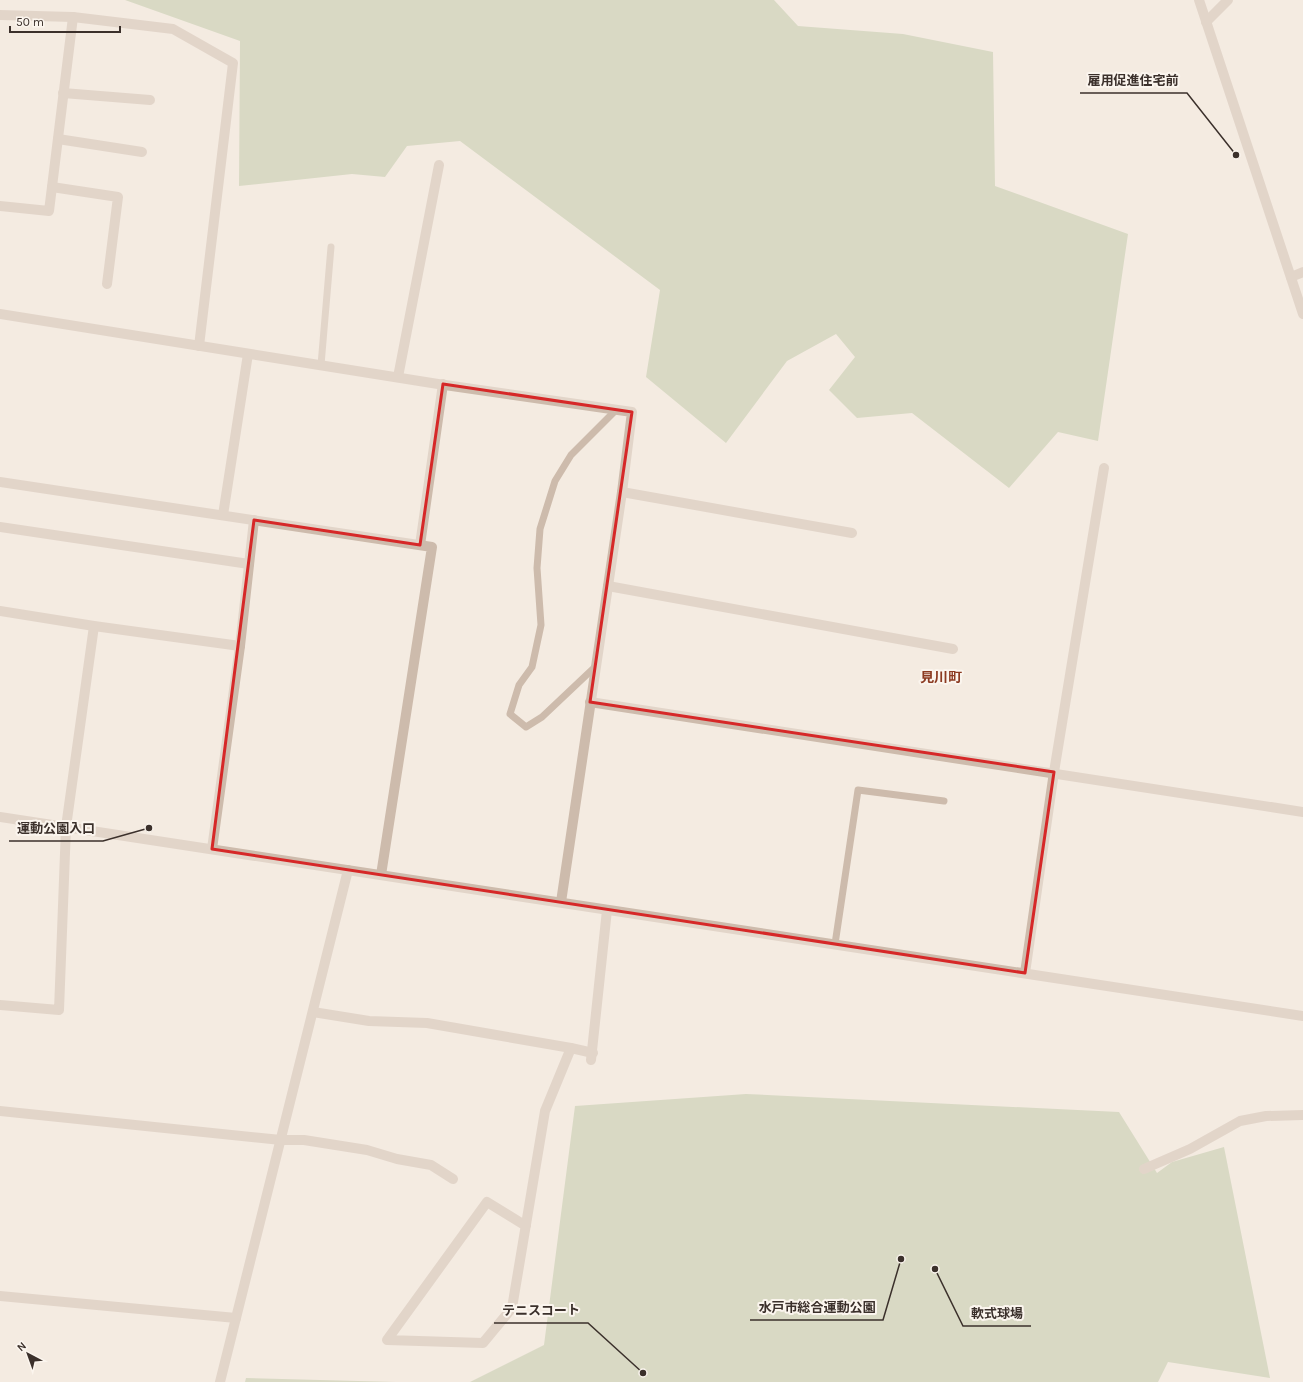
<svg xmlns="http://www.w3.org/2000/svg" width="1303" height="1382" font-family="Karla,'Noto Sans JP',sans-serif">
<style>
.green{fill:#b8c4a0}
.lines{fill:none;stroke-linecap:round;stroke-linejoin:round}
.service{stroke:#cdbbac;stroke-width:7}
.minor{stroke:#cdbbac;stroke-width:10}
.tertiary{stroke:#cdbbac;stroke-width:10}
.marked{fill:none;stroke:#d62828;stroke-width:3;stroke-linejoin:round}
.labels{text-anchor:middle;stroke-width:4;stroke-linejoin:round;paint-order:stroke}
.quarter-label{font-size:14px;font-weight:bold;fill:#8c3b22;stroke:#fbf5ee}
.leader{fill:none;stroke:#3b302b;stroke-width:1.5}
.callout-dot{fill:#3b302b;stroke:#fbf5ee;stroke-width:1.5}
.callout-label{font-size:13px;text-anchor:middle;font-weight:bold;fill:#3b302b;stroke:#fbf5ee;stroke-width:4;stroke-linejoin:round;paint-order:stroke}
</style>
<rect width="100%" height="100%" fill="#f4ebe1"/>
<g class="green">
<path d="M125 0H774L798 26 903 34 993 52 995 186 1128 234 1098 441 1058 432 1009 488 912 413 857 418 829 390 855 357 836 334 787 361 726 443 646 377 660 290 460 141 407 146 385 177 352 174 239 186 240 41Z"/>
<path d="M746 1094 1119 1112 1157 1173 1172 1162 1224 1147 1270 1378 1168 1362 1158 1382H470L544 1345 575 1106Z"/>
<path d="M246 1378 396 1382H245Z"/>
</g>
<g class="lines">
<g class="service">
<path d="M321 365 331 247"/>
<path d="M596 666 542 717 526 727 510 714 519 685 532 667 541 625 537 568 540 529 555 481 571 455 617 409"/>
<path d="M835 944 858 790 944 801"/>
</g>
<g class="minor">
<path d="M0 15 73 17 173 29 233 63 199 346"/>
<path d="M1206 22 1228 0"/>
<path d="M63 93 150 100"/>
<path d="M58 139 142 152"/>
<path d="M52 187 118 197 107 284"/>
<path d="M0 206 49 211 73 17"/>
<path d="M1291 277 1303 272"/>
<path d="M0 314 438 384 632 412 622 492 561 902"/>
<path d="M398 377 439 165"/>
<path d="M0 482 432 547 381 875"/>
<path d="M622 492 852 533"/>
<path d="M223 515 248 354"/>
<path d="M0 527 249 564"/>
<path d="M420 545 443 384"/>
<path d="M608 586 953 649"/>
<path d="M0 611 94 626 240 646"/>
<path d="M590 702C828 739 1066 775 1303 812"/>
<path d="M212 849 240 646 254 520"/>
<path d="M1025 973 1054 772 1104 468"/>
<path d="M0 1005 59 1010 66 827 94 626"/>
<path d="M313 1012 369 1021 427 1023 571 1048 593 1053"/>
<path d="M591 1060 607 910"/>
<path d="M0 1111 281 1140H304L367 1150 397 1159 431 1165 453 1179"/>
<path d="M1144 1169 1190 1149 1240 1121 1266 1116 1303 1115"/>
<path d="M526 1226 487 1202 387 1340 483 1343 512 1308 545 1111 571 1048"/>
<path d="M0 1296 236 1318"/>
</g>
<g class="tertiary">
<path d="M1199 0 1303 314"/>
<path d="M0 817 1303 1016"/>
<path d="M220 1382 348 870"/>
</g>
</g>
<path d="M0 0H1303V1382H0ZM443 384 632 412 590 702 1054 772 1025 973 212 849 254 520 420 545Z" fill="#f4ebe1" fill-opacity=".55" fill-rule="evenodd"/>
<path class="marked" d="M443 384 632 412 590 702 1054 772 1025 973 212 849 254 520 420 545Z"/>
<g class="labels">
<g class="quarter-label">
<text x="941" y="682">見川町</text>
</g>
</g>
<path class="leader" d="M1236 155L1187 93H1080M149 828L103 841H9M901 1259L883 1320H750M643 1373L588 1323H494M935 1269L963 1326H1031"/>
<g class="callout-dot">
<circle cx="1236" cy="155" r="4"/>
<circle cx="149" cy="828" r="4"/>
<circle cx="901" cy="1259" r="4"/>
<circle cx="643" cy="1373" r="4"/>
<circle cx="935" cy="1269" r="4"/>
</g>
<g class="callout-label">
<text x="1133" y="85">雇用促進住宅前</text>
<text x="56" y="833">運動公園入口</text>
<text x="817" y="1312">水戸市総合運動公園</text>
<text x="541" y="1315">テニスコート</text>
<text x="997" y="1318">軟式球場</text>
</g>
<g transform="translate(28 1354) rotate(319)" stroke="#fbf5ee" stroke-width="3" paint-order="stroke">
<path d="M0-3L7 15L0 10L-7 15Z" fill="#3b302b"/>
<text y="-6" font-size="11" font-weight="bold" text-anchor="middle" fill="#3b302b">N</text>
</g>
<path d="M10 26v6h110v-6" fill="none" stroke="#3b302b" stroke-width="2"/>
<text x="16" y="26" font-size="12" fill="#3b302b" stroke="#fbf5ee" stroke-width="3" paint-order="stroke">50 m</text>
</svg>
